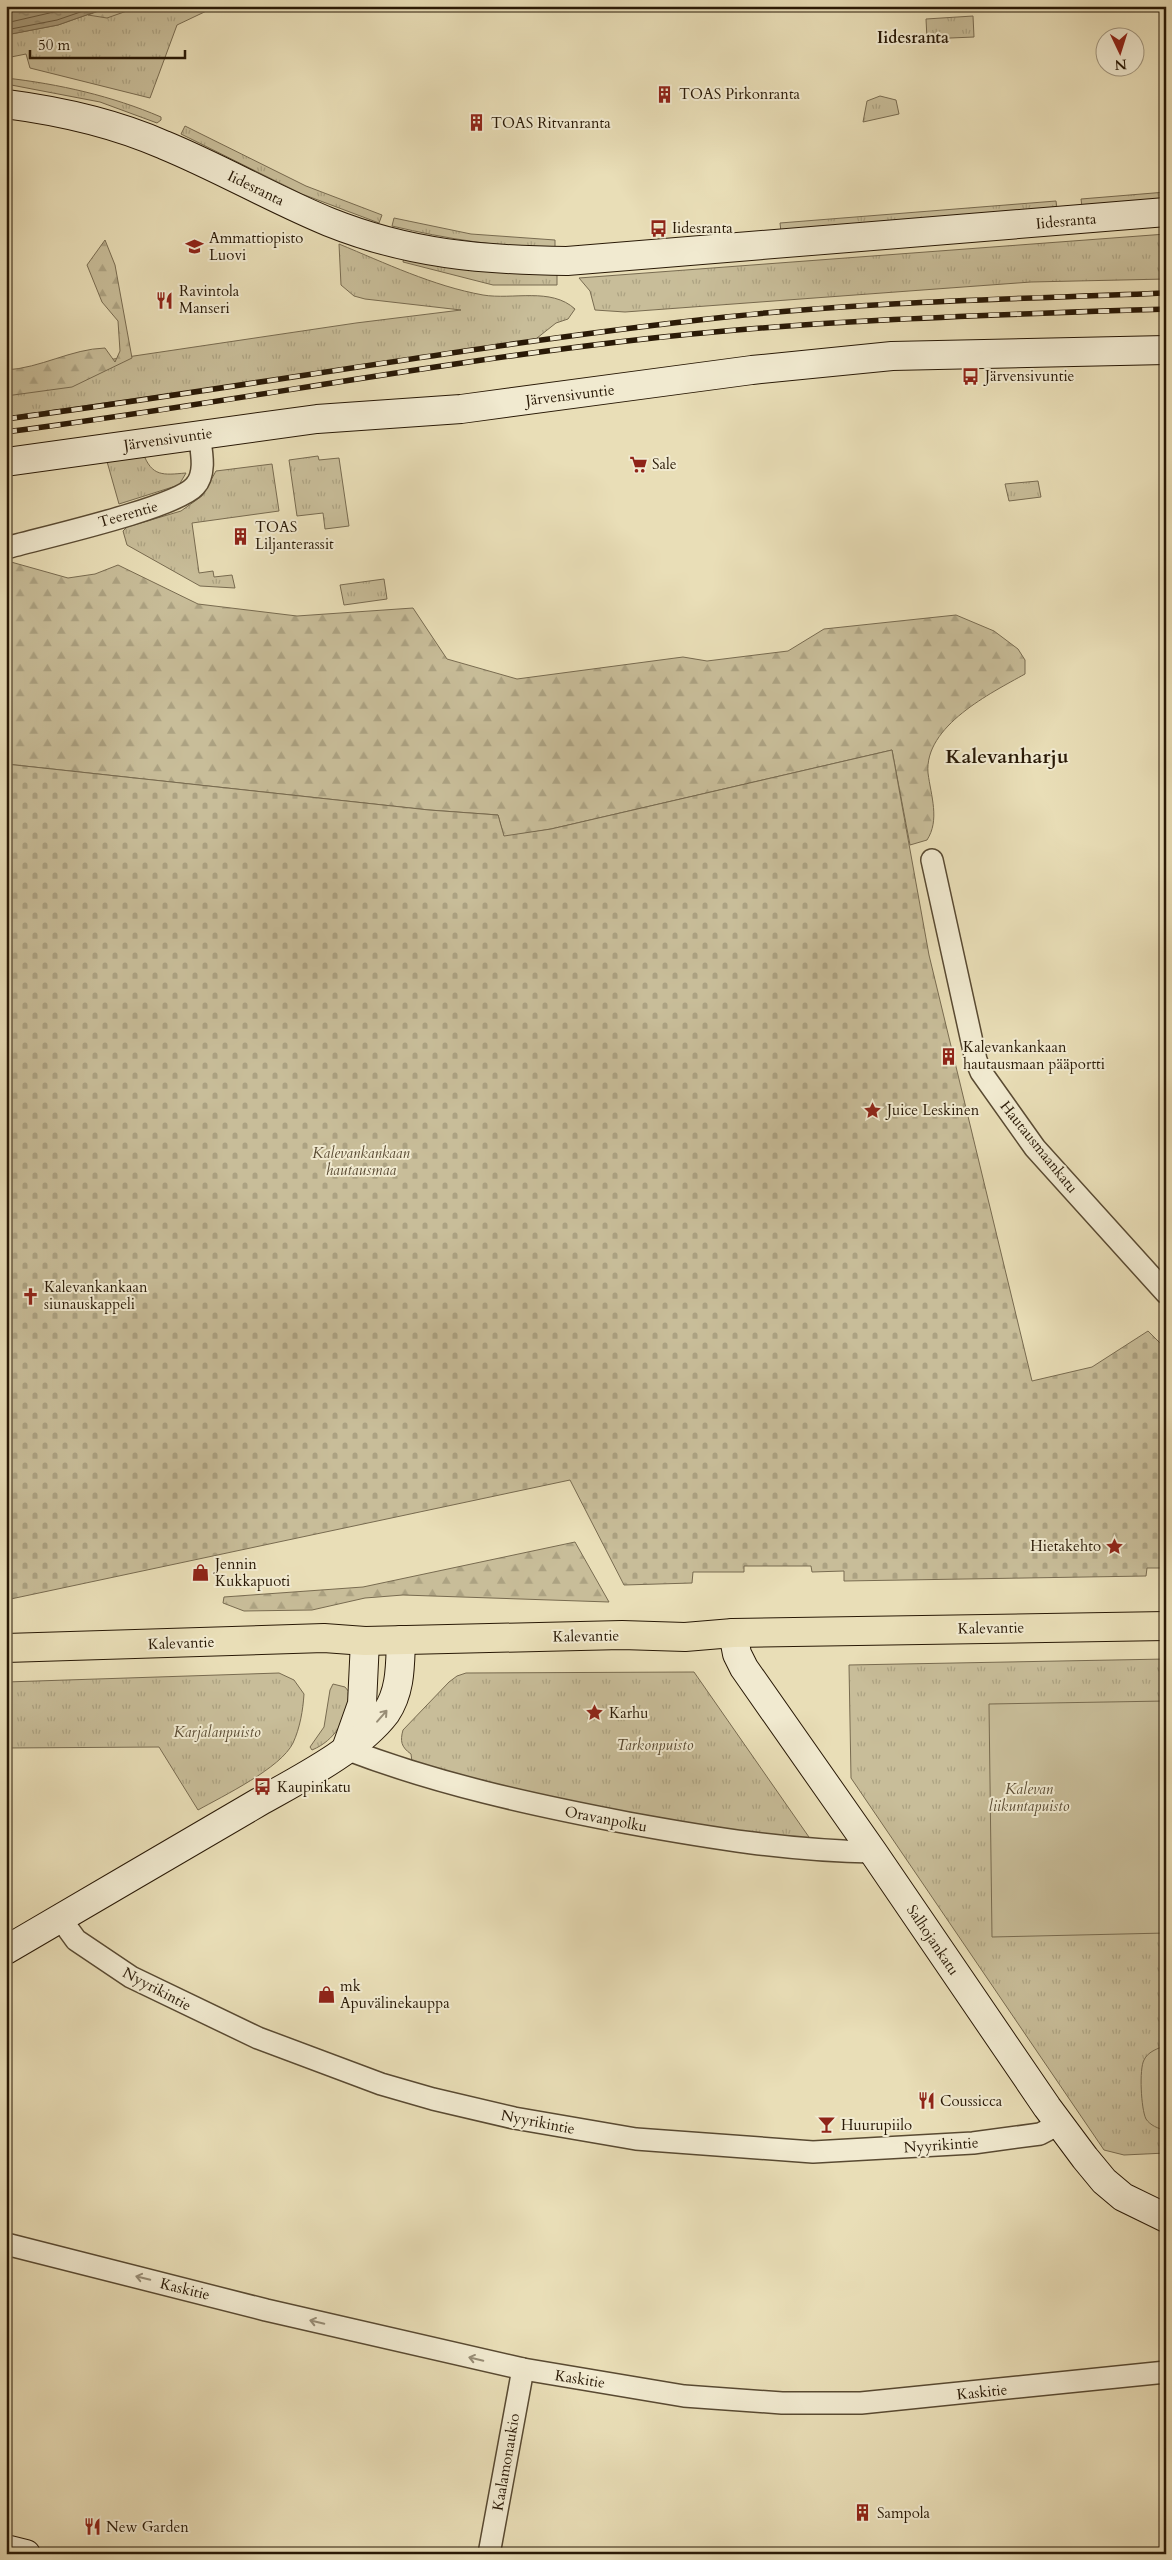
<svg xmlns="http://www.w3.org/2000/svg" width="1172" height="2560" font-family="Cardo,serif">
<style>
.grass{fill:url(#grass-tufts);stroke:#786b50}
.forest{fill:url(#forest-firs);stroke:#786b50}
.cemetery{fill:url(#cemetery-stones);stroke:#786b50}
.pitch{fill:#c8bd99;stroke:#786b50}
.water{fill:url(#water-ripples);stroke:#75674c}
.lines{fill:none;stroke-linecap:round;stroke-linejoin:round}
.shore{stroke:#685a40;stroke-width:1}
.street-casing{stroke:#594a32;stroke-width:24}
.secondary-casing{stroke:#291906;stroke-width:30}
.primary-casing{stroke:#291906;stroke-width:30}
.street{stroke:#f1ead0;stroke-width:21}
.secondary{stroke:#f1ead0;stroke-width:28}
.primary{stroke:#e9deb7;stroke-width:28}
.rail-casing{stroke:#291906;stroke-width:5.5}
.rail{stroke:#f1ead0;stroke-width:4;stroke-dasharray:11;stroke-linecap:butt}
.oneway{stroke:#978c75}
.labels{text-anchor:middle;stroke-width:4;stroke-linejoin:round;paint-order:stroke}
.poi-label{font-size:15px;fill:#291906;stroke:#f1ead0;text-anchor:start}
.street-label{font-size:15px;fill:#291906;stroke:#f1ead0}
.park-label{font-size:15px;font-style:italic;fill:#594a32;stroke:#f1ead0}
.neighbourhood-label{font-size:16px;font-weight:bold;fill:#291906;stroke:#f1ead0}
.district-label{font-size:20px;font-weight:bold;fill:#291906;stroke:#f1ead0}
</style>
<defs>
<pattern id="grass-tufts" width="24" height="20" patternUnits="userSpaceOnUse" patternTransform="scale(1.25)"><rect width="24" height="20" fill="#c8bd99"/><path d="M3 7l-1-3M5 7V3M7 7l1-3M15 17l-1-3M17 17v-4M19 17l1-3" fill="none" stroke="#aca282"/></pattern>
<pattern id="forest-firs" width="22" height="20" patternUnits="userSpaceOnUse" patternTransform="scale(1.25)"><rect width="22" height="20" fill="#c8bd99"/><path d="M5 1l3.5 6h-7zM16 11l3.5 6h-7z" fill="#aca282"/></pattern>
<pattern id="cemetery-stones" width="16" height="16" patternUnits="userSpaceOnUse" patternTransform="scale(1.25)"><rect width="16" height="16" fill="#c8bd99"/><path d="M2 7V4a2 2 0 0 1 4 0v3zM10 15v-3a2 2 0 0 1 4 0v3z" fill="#aca282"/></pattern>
<pattern id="water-ripples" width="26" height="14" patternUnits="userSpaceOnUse" patternTransform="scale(1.25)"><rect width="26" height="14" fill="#a89b7b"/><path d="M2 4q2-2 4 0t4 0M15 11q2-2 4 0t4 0" fill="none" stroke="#897e63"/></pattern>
</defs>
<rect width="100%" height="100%" fill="#e9deb7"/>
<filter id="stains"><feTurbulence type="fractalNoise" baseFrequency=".004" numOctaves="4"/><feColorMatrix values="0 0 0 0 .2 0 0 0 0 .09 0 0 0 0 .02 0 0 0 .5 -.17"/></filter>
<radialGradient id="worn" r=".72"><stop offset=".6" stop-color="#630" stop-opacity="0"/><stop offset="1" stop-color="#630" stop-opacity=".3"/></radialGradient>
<g class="grass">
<path d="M112 6H217L177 25 150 98 30 68 26 54 6 58V35L58 25Z"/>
<path d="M973 16 974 37 927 39 926 19Z"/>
<path d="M6 78C59 84 112 96 161 117V120L157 123 100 102 6 84Z"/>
<path d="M880 96 896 100 899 114 863 122 867 101Z"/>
<path d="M185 126 306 186 382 215 379 223 302 194 181 134Z"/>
<path d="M1166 192V200L1082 207 1081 199Z"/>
<path d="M1056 201 1057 209 781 232 780 223Z"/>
<path d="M394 218 471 234 555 240V248C499 247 447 239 392 226Z"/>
<path d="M1166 234V279L1031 282 625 312 595 310 590 291 579 278Z"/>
<path d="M339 244C385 263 433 286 483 295 513 300 551 287 575 309L568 319 556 323 532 342 6 417V375L356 323 461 310 365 299 354 296 341 285Z"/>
<path d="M404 257 494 272 557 273V285H493L403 262Z"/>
<path d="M143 453C152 477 163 475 186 473L179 485 119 504 106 458Z"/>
<path d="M318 456 319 460 339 458 349 526 325 529 323 513 297 516 289 460Z"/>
<path d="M272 464 279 511 192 523 199 573 213 571 214 577 232 575 235 588 200 586 127 545 123 531 127 527 181 511 202 496 216 471Z"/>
<path d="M1038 481 1041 497 1009 501 1005 484Z"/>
<path d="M384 579 387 599 344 605 340 585Z"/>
<path d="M1166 1659V2153L1124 2155 1104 2150 851 1778 849 1665Z"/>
<path d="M694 1672 811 1840 697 1826 568 1804 412 1762 411 1754C401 1747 400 1741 403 1730L449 1682 457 1676 466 1673Z"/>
<path d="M279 1673 294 1680 304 1694C303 1710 300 1728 293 1743 281 1768 223 1796 198 1810L159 1747 6 1748V1682Z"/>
<path d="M333 1684 345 1687 354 1698C344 1720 336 1740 312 1750L310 1747 324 1727 330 1690Z"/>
</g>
<g class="forest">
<path d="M112 6H141L107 18 88 15Z"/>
<path d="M105 240 115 265 132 358 72 387 6 396V370C41 368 71 349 105 348L115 362 120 351 118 321 102 302 87 265Z"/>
<path d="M11 562 68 578 95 574 118 565 198 604 297 616 413 608 447 659 517 679 683 657 707 661 788 651 824 629 956 615 994 631 1018 649 1025 660V674C991 693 924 726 928 773 931 796 940 820 927 840L910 845 892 750 551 829 504 837 498 815 429 810 6 764V563Z"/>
<path d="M575 1542 609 1602 403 1595 365 1598 312 1610 244 1611 223 1603 224 1597 363 1587Z"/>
</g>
<path class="cemetery" d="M892 750 929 955 1032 1381 1092 1367 1148 1331 1166 1349V1568H1147L1146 1576 844 1581V1571L812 1572 811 1566H744V1572H693L692 1583 624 1585 570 1480 6 1600V764L429 810 498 815 504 836 551 829Z"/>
<g class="pitch">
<path d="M1166 1701V1933L992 1937 989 1704Z"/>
<path d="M1159 2048H1166V2130C1158 2129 1150 2125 1146 2119 1141 2109 1139 2069 1144 2060 1147 2054 1152 2051 1159 2048Z"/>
</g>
<path class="water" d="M6 6H112L58 25 6 35Z"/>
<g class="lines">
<g class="shore">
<path d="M6 23 80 6"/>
<path d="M6 30 57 20 98 6"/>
</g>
<defs>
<g id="street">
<path d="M6 548C41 538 176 508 195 486 207 473 201 450 199 434"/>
<path d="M932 860 976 1060 981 1072 1035 1148 1166 1293"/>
<path d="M346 1749C437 1784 533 1805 628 1823 710 1838 791 1851 873 1852"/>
<path d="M60 1918 76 1940 131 1977 258 2038 381 2084 433 2099 514 2118 636 2139 813 2152 973 2143 1040 2134 1059 2124"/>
<path d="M6 2244 266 2310 523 2369 684 2396 782 2403H861L1166 2372"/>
<path d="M489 2554 523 2369"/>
</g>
<g id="secondary">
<path d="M6 104C60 111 114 123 164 145 220 168 273 199 329 222 409 254 482 260 567 261L1166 212"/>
<path d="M6 462 317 419 461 409 752 370 892 356 1166 350"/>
<path d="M733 1633 737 1654 744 1668 873 1852 1047 2107 1085 2158 1104 2181 1123 2197 1166 2218"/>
<path d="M346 1749 362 1704 365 1641"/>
<path d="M6 1950C90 1900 175 1852 259 1802 298 1780 359 1749 386 1713 401 1691 400 1665 401 1640"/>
<path d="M6 2549 26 2554"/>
</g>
<path id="primary" d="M6 1648 324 1638 365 1641 622 1635 685 1637 733 1633 1166 1626"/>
</defs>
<use href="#street" class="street-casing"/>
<use href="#secondary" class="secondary-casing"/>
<use href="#primary" class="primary-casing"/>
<use href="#street" class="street"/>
<use href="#secondary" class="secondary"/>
<use href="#primary" class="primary"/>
<defs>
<g id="rail">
<path d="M6 419C247 387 485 343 726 317 872 301 1020 299 1166 293"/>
<path d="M6 432C214 405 420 365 627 341 806 320 986 315 1166 309"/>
</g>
</defs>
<use href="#rail" class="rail-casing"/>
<use href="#rail" class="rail"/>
</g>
<defs><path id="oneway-shaft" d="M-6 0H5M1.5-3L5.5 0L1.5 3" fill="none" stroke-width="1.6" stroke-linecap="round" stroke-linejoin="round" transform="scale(1.25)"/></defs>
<g class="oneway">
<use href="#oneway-shaft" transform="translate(382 1716) rotate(-49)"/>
<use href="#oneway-shaft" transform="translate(143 2278) rotate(-166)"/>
<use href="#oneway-shaft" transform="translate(317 2322) rotate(-167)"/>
<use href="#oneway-shaft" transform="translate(476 2359) rotate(-167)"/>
</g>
<defs>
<symbol id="building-bare" viewBox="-9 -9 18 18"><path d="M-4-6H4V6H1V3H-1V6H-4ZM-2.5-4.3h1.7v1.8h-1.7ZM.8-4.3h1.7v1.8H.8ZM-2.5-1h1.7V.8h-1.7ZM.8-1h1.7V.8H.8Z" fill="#8f2418" stroke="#f1ead0" stroke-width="2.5" paint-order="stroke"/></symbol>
<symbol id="bus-bare" viewBox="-9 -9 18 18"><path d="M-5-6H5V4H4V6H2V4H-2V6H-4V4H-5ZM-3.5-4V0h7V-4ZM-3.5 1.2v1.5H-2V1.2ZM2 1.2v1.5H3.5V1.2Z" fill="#8f2418" stroke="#f1ead0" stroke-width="2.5" paint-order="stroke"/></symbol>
<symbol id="school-bare" viewBox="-9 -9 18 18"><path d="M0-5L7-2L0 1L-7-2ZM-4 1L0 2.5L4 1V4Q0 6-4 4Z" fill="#8f2418" stroke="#f1ead0" stroke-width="2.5" paint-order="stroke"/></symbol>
<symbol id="restaurant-bare" viewBox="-9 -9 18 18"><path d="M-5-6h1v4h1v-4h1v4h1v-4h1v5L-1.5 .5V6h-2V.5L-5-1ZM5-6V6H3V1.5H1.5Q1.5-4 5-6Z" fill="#8f2418" stroke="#f1ead0" stroke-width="2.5" paint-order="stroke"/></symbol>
<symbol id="supermarket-bare" viewBox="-9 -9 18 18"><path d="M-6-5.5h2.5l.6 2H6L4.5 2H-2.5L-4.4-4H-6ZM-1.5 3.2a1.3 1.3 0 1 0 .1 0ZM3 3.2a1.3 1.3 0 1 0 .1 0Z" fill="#8f2418" stroke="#f1ead0" stroke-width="2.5" paint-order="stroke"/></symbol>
<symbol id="sight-bare" viewBox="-9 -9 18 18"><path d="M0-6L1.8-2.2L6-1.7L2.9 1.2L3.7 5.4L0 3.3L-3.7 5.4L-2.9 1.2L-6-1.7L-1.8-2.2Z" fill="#8f2418" stroke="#f1ead0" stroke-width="2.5" paint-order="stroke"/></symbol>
<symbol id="church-bare" viewBox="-9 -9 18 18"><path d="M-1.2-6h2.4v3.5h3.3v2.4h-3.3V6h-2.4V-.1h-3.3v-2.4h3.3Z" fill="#8f2418" stroke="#f1ead0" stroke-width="2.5" paint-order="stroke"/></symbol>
<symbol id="shop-bare" viewBox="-9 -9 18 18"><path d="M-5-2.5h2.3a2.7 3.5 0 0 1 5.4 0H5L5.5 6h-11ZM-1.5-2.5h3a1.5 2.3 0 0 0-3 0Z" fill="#8f2418" stroke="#f1ead0" stroke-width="2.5" paint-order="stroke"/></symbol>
<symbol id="bar-bare" viewBox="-9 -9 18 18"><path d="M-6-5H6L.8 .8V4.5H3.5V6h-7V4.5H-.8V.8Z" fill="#8f2418" stroke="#f1ead0" stroke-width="2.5" paint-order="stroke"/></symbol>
</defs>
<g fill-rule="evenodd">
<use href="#building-bare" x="652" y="82" width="25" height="25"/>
<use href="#building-bare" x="464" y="110" width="25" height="25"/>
<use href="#bus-bare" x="646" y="216" width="25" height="25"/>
<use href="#school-bare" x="182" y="234" width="25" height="25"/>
<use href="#restaurant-bare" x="152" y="288" width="25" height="25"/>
<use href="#bus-bare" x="958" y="364" width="25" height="25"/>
<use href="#supermarket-bare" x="626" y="452" width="25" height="25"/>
<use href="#building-bare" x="228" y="524" width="25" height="25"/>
<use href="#building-bare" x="936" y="1044" width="25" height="25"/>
<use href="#sight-bare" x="860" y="1098" width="25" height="25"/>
<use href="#church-bare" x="18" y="1284" width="25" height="25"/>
<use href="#sight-bare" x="1102" y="1534" width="25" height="25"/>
<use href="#shop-bare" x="188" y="1560" width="25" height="25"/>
<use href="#sight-bare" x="582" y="1700" width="25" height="25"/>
<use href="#bus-bare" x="250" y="1774" width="25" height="25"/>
<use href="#shop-bare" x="314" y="1982" width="25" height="25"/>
<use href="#restaurant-bare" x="914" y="2088" width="25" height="25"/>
<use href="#bar-bare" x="814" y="2112" width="25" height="25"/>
<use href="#building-bare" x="850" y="2500" width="25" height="25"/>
<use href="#restaurant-bare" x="80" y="2514" width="25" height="25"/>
</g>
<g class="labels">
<g class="poi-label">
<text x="679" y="99">TOAS Pirkonranta</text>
<text x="491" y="128">TOAS Ritvanranta</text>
<text x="672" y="233">Iidesranta</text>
<text x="209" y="243">Ammattiopisto<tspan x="209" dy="17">Luovi</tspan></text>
<text x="179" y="296">Ravintola<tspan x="179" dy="17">Manseri</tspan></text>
<text x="985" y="381">Järvensivuntie</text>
<text x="652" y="469">Sale</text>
<text x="255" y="532">TOAS<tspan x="255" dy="17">Liljanterassit</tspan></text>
<text x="963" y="1052">Kalevankankaan<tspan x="963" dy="17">hautausmaan pääportti</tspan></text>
<text x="887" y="1115">Juice Leskinen</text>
<text x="44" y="1292">Kalevankankaan<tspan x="44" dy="17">siunauskappeli</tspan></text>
<text x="1101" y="1551" text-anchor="end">Hietakehto</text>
<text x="215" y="1569">Jennin<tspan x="215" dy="17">Kukkapuoti</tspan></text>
<text x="609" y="1718">Karhu</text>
<text x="277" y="1792">Kaupinkatu</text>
<text x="340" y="1991">mk<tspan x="340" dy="17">Apuvälinekauppa</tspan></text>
<text x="940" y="2106">Coussicca</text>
<text x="841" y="2130">Huurupiilo</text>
<text x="877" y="2518">Sampola</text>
<text x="106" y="2532">New Garden</text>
</g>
<g class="street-label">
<text transform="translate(256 188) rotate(26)" y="5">Iidesranta</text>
<text transform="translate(1066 221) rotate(-5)" y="5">Iidesranta</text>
<text transform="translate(570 395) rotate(-7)" y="5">Järvensivuntie</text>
<text transform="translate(168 439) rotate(-8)" y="5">Järvensivuntie</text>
<text transform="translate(128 514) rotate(-16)" y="5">Teerentie</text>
<text transform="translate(1039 1147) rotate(51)" y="5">Hautausmaankatu</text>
<text transform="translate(991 1628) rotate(-1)" y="5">Kalevantie</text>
<text transform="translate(586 1636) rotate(-1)" y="5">Kalevantie</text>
<text transform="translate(181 1643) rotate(-2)" y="5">Kalevantie</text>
<text transform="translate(606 1819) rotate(11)" y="5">Oravanpolku</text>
<text transform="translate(933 1940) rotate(56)" y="5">Salhojankatu</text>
<text transform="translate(157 1989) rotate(28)" y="5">Nyyrikintie</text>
<text transform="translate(538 2122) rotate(11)" y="5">Nyyrikintie</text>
<text transform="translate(941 2145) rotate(-4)" y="5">Nyyrikintie</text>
<text transform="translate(185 2289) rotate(14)" y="5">Kaskitie</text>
<text transform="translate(580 2379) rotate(9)" y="5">Kaskitie</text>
<text transform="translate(982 2392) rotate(-6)" y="5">Kaskitie</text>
<text transform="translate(506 2462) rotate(-80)" y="5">Kaalamonaukio</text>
</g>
<g class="park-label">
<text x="361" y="1158">Kalevankankaan<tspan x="361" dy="17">hautausmaa</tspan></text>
<text x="217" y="1737">Karjalanpuisto</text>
<text x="655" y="1750">Tarkonpuisto</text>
<text x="1029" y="1794">Kalevan<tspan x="1029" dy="17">liikuntapuisto</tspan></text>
</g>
<g class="neighbourhood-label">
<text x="913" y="43">Iidesranta</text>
</g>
<g class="district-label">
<text x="1007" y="763">Kalevanharju</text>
</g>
</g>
<rect width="1172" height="2560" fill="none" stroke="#e9deb7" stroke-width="25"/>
<rect x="8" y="8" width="1157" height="2545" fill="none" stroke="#291906" stroke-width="2.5"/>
<rect x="12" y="12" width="1147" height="2535" fill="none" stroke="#291906"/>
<g transform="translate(1120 52) rotate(176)"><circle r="24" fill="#f1ead0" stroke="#a1967f"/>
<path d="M0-4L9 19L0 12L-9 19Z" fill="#8f2418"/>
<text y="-8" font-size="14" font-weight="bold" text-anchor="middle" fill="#291906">N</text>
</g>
<path d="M30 50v8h155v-8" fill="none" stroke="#291906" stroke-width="2.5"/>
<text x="38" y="50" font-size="15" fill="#291906" stroke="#f1ead0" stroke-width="4" paint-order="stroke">50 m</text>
<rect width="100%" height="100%" filter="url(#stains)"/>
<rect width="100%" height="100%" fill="url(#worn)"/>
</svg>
